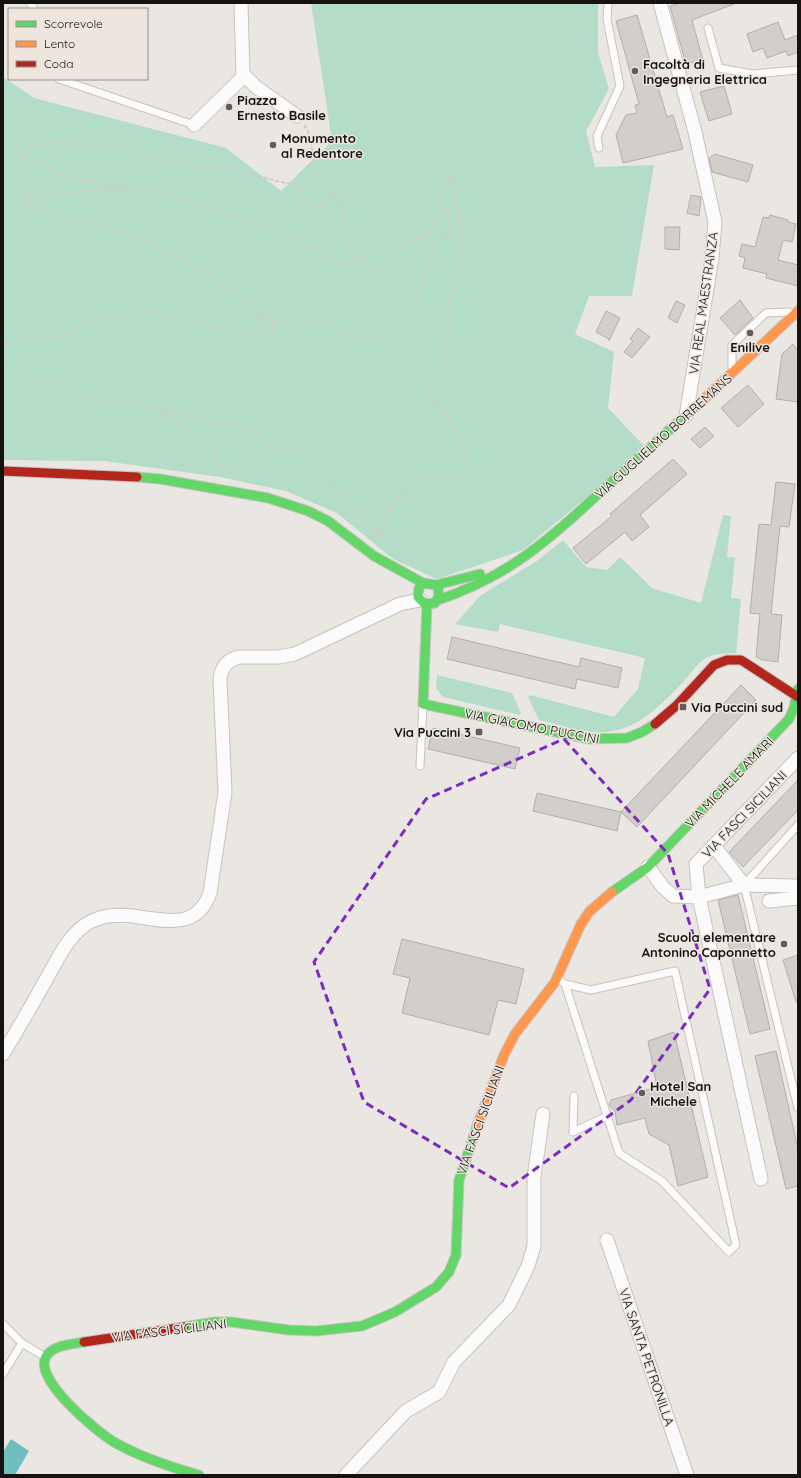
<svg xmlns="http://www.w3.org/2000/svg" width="801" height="1478" font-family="Quicksand,sans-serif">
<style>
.green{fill:#b4ddc8}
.water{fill:#71bec1}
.building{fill:#d2cfcb;stroke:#b2aeac}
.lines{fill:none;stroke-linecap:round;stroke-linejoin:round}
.lane-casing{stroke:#c6c2bf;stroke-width:9}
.street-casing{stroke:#c6c2bf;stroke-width:15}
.fast-casing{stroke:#c6c2bf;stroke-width:11}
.slow-casing{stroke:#c6c2bf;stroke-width:11}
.jam-casing{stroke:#c6c2bf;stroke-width:11}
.path{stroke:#cdccca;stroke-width:2;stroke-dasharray:4 2;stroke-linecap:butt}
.lane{stroke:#fcfbfb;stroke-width:7}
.street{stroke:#fcfbfb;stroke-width:13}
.fast{stroke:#63d668;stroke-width:9}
.slow{stroke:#ff974d;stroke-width:9}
.jam{stroke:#b3261e;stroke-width:9}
.marked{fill:none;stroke:#7b2cbf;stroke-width:3;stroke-dasharray:8 5;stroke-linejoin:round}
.poi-dot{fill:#605c5a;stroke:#eee5de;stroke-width:1.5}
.labels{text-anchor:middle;stroke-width:3;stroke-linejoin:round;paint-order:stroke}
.poi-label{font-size:13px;font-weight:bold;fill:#151210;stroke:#eee5de;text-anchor:start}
.street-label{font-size:13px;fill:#151210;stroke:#eee5de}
</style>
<rect width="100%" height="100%" fill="#eae6e2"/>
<g class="green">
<path d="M311 3H598V53L609 89 586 131 595 167 654 165 632 296H589L575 334 614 352 608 408 646 448 523 550 437 579 393 559 337 513 286 491 220 477 104 461 3 460V77L34 98 226 148 281 191 332 141Z"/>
<path d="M723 515 731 516 727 557 735 558 731 598 741 599 736 653C726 654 715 653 706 658 698 663 691 673 685 680 660 706 633 736 593 732 575 730 557 724 539 720L528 697 530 695 614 717 638 689 645 658 500 624 498 632 455 624 480 596 537 561 563 540 586 567 607 570 620 557 652 588 701 603Z"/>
<path d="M437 675 512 693 521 713 520 715 443 697 436 688Z"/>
</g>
<path class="water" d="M11 1439 29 1451 15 1475H3V1452Z"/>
<g class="building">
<path d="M680 3 734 4 692 20 703 60 686 64 670 6Z"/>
<path d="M637 15 667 117 673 115 683 149 623 163 616 135 626 115 637 113 635 105 639 104 616 21Z"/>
<path d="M778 22 785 40 798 35V52L788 56 786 51 767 58 763 48 753 52 747 34Z"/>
<path d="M724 86 732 114 709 121 700 92Z"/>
<path d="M715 154 753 165 748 182 712 172 709 158Z"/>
<path d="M691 195 701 197 699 216 687 213Z"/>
<path d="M770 215 788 220V222L796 224 792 242 783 240 778 260 798 265V286L766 278 767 274 743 268 745 258 739 256 742 244 755 247 763 217 769 218Z"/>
<path d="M665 227H680L679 250 665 249Z"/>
<path d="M740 300 753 318 735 335 720 318Z"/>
<path d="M676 301 685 305 677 323 668 318Z"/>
<path d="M606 311 620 318 609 341V339L596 332Z"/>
<path d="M638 328 650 337 632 358 624 352 633 341 630 339Z"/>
<path d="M793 344 798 351V402L776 399 782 354Z"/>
<path d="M748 385 764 404 738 427 721 408Z"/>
<path d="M705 427 714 436 700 448 691 439Z"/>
<path d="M673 459 687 474 640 515 649 527 632 541 625 532 586 564 573 548 612 516 610 514Z"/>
<path d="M776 482 795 484 789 527 780 526 771 614 782 615 778 662 762 660 756 657 760 614 750 613 759 524 771 525Z"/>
<path d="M452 637 579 667 581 658 622 668 618 688 577 679 575 689 447 659Z"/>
<path d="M741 685 756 700 637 827 621 812Z"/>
<path d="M433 728 520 748 515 769 428 749Z"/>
<path d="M798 780V810L743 867 729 852Z"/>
<path d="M537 793 621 812 617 831 533 811Z"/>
<path d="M738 895 770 1029 750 1034 718 900Z"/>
<path d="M402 939 524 969 516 1004 498 1000 489 1035 402 1013 410 978 393 974Z"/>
<path d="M798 955V1002H796L783 960Z"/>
<path d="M674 1032 708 1177 678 1186 669 1145 649 1134 645 1118 617 1125 615 1111 609 1105 611 1100 657 1087 648 1041Z"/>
<path d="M776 1051 798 1149V1186L786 1189 755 1056Z"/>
</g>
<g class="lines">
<defs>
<g id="lane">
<path d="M30 3 34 9"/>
<path d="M708 28 719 68 752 74 798 70"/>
<path d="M59 79 194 125"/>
<path d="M599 148 597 136 620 86 607 19 608 3"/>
<path d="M732 367V345L766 313 789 312"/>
<path d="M420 766 423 704"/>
<path d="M798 825 744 885 798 1108"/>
<path d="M557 978 565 984 619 1153 662 1181 729 1252 736 1245 675 971 591 990 565 984"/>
<path d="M574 1096 573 1132 607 1116"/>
<path d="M3 1324 22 1343"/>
<path d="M3 1374 22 1343 45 1357"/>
</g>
<g id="street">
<path d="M660 3 695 132 715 222 712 258 686 416"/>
<path d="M243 74 256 87 297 116"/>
<path d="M194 125 243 77 241 3"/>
<path d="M714 846 744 885 795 886 798 898"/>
<path d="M648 867 663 887 673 896 699 897 761 1179"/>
<path d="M744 885 699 897 696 864 798 758"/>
<path d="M769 901 798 898"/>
<path d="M3 1054C18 1029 33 1003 47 978 55 964 62 948 73 936 80 928 89 921 100 918 139 905 191 945 210 893L225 792 220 680C221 667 228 659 240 657H279L295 654 400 604 420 600"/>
<path d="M607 1240 687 1475"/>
<path d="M346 1475 406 1411 439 1392 454 1362 509 1305 528 1266 534 1246V1177L543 1114"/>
</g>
<g id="fast">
<path d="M137 477 160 479 268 498 308 511 328 521 374 556 423 583"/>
<path d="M438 588 439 596 435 603 425 604 418 597 419 588 423 583 436 585 480 574"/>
<path d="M438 600C511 576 553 536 608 485 640 457 671 428 703 400"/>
<path d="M427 604 423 704 589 739 627 738 642 732 655 724"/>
<path d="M612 892 648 867 789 719 794 708 798 689"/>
<path d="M184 1327 215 1322H231L289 1330 316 1331 362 1326 395 1312 436 1287 449 1272 456 1255 459 1180 477 1126"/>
<path d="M84 1342C72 1344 55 1345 47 1355 30 1377 97 1432 114 1442 140 1457 170 1467 199 1475"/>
</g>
<g id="slow">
<path d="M703 400 798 311"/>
<path d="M477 1126 504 1055 515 1034 555 982 581 924 590 911 612 892"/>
</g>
<g id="jam">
<path d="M3 471 137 477"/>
<path d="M655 724 676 706 714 665 727 660H741L798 697"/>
<path d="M84 1342 184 1327"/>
</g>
</defs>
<use href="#lane" class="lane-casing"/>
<use href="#street" class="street-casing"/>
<use href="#fast" class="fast-casing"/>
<use href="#slow" class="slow-casing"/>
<use href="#jam" class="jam-casing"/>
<g class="path">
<path d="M304 125C315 137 310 157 315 172 318 182 335 195 341 205 352 224 338 232 352 251 355 255 360 257 364 260 370 266 372 272 381 269L408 243 421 237 434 227 438 213 439 203 450 175 453 178 462 239 458 278 452 297 448 302 452 317 445 349 440 370 428 384C428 398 439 407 447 418 459 434 470 452 471 472L465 476 426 477 418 480 401 494 394 503 388 511 382 532 378 535 362 521 341 510"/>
<path d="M127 188 89 182 53 171 46 162 22 159 24 151 33 145 64 142 84 146 120 148 138 155 156 157 170 163 238 170 276 181 297 185 300 189V197L320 208 329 202 328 190"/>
<path d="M264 315C221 277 160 241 105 226 94 222 81 221 70 218 54 214 39 208 23 203L25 198 73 192 147 188 248 221 262 229 295 238 304 245 334 261 346 262 353 261 359 256"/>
<path d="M3 343 61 336 90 321 124 315 151 313H160L175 318 204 323 225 329 273 334 275 329 261 321 259 317 264 315 275 322 296 326 322 322 367 340 380 339 401 321 418 298 422 290V278L436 244 446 236 449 228 448 214 444 211 438 213"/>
<path d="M3 366 16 369 26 375 66 386 94 399 110 403 134 404 157 410 254 430 266 442 281 449 297 451 314 469 366 514 378 530V535"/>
<path d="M158 411 186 430 195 439 213 449 218 460 224 466 240 476"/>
</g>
<use href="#lane" class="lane"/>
<use href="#street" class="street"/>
<use href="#fast" class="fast"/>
<use href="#slow" class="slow"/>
<use href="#jam" class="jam"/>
</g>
<path class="marked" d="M564 739 668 854 710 989 631 1100 509 1188 364 1102 314 962 426 799Z"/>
<g class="poi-dot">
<circle cx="635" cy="71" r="4"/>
<circle cx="229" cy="107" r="4"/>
<circle cx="273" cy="145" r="4"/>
<circle cx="750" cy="333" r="4"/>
<rect x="679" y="703" width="8" height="8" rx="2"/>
<rect x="475" y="728" width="8" height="8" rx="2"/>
<circle cx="784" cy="944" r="4"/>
<circle cx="642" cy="1093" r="4"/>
</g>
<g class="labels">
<g class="poi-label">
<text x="643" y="69">Facoltà di<tspan x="643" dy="15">Ingegneria Elettrica</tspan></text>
<text x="237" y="105">Piazza<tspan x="237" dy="15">Ernesto Basile</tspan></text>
<text x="281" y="143">Monumento<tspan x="281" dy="15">al Redentore</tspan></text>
<text x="750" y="352" text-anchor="middle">Enilive</text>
<text x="691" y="712">Via Puccini sud</text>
<text x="471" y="737" text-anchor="end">Via Puccini 3</text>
<text x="776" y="942" text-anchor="end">Scuola elementare<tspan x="776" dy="15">Antonino Caponnetto</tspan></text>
<text x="650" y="1091">Hotel San<tspan x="650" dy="15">Michele</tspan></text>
</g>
<g class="street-label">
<text transform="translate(703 303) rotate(-82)" y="5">VIA REAL MAESTRANZA</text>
<text transform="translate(663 436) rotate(-42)" y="5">VIA GUGLIELMO BORREMANS</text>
<text transform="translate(532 726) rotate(11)" y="5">VIA GIACOMO PUCCINI</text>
<text transform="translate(729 782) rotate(-46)" y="5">VIA MICHELE AMARI</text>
<text transform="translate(744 814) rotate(-46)" y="5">VIA FASCI SICILIANI</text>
<text transform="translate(480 1120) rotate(-70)" y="5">VIA FASCI SICILIANI</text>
<text transform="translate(169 1330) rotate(-7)" y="5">VIA FASCI SICILIANI</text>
<text transform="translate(647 1357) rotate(71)" y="5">VIA SANTA PETRONILLA</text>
</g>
</g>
<rect width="801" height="1478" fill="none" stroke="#151210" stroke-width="8"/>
<rect x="8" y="8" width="140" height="72" fill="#eee5de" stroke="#97918c"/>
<rect x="16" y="21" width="20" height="6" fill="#63d668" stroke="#97918c"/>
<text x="44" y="28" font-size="12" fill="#151210">Scorrevole</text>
<rect x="16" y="41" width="20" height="6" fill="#ff974d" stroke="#97918c"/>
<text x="44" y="48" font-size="12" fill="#151210">Lento</text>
<rect x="16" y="61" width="20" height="6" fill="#b3261e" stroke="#97918c"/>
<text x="44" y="68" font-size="12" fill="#151210">Coda</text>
</svg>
